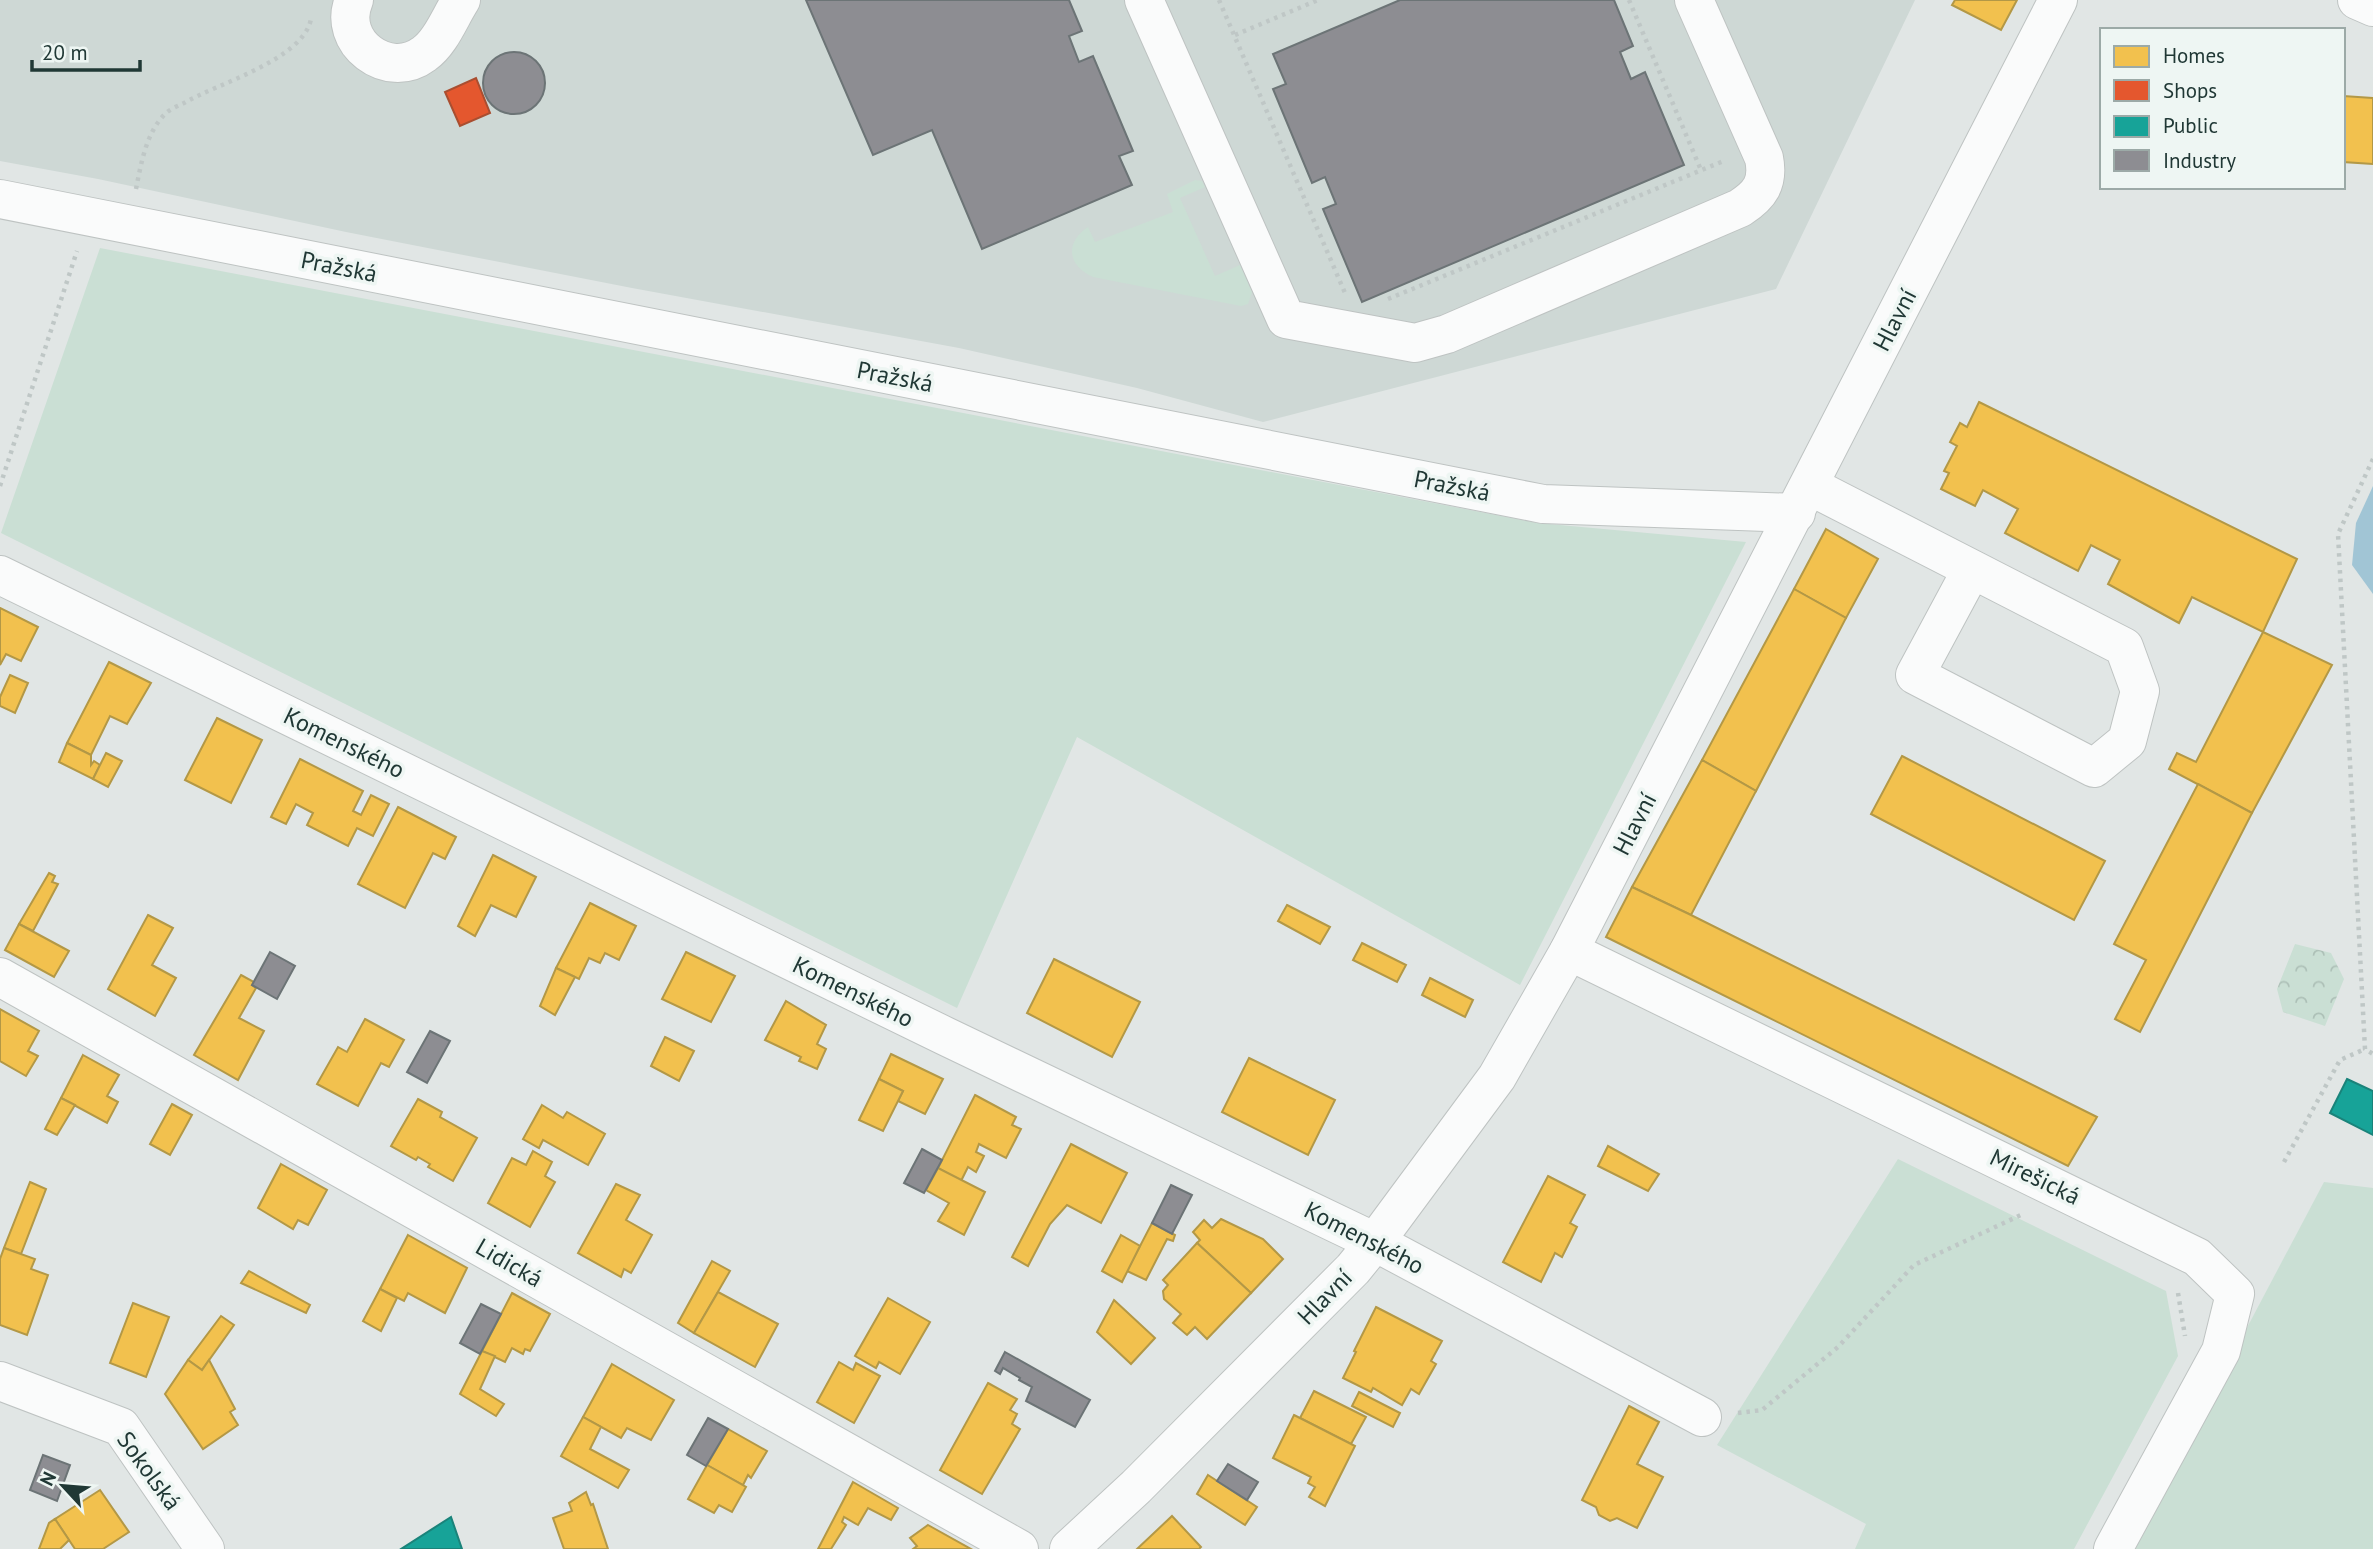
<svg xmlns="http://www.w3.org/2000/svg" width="2373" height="1549" font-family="'PT Sans',sans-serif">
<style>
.built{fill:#ced8d5}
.grass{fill:#cadfd4}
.park{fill:url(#park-crowns)}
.water{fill:#a1c5d5}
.homes{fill:#f2c14e;stroke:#b39846;stroke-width:2}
.shops{fill:#e4572e;stroke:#a94e30;stroke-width:2}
.public{fill:#17a398;stroke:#1a837a;stroke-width:2}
.industry{fill:#8d8d92;stroke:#6c7476;stroke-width:2}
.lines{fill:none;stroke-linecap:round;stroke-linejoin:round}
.minor-casing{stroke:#bec3c2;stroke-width:40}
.path{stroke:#bfc7c6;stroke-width:4.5;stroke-dasharray:3.5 5;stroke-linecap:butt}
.minor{stroke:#fafbfb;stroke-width:38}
.labels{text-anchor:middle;stroke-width:7;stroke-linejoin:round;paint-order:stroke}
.street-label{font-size:24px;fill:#203835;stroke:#eef6f3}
</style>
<defs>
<pattern id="park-crowns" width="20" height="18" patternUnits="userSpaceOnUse" patternTransform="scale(1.75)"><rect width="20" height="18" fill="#cadfd4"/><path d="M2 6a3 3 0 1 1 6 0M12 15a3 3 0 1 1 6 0" fill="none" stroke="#adc0b7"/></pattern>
</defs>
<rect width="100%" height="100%" fill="#e1e6e5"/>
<path class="built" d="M0 0H1915L1776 289 1263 422 1137 388 959 348 632 288 346 232 98 179 0 161Z"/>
<g class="grass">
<path d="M1195 180 1202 181 1205 187 1180 198 1215 276 1240 265 1252 292 1248 304 1241 306 1093 277C1068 266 1064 243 1088 227L1095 242 1173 212 1167 194Z"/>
<path d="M100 248 1538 523 1746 542 1520 985 1077 737 957 1008 1 533Z"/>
<path d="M1898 1159 2166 1291 2178 1356 2074 1549H1855L1866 1524 1717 1445Z"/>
<path d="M2324 1182 2373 1188V1549H2130Z"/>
</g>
<path class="park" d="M2295 944 2331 953 2344 979 2325 1026 2283 1012 2277 989Z"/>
<path class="water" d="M2373 486V594L2352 565 2356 523Z"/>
<g class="homes">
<path d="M1955 0H2017L2001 30 1952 5Z"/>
<path d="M2343 96 2373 98V164L2343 162Z"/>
<path d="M1979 402 2297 559 2263 632 2192 597 2179 623 2108 584 2120 560 2091 545 2078 571 2005 533 2018 509 1983 490 1975 506 1941 489 1949 473 1944 471 1957 446 1950 442 1960 423 1967 427Z"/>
<path d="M1826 529 1878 559 1846 618 1794 589Z"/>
<path d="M1794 589 1846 618 1756 791 1702 760Z"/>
<path d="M0 608 38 627 21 661 6 654 0 665Z"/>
<path d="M2263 632 2332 665 2252 813 2169 769 2177 753 2196 762Z"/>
<path d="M109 662 151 683 127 724 110 716 91 755 67 743Z"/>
<path d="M10 675 28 683 15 713 0 706V697Z"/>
<path d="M217 718 262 740 231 803 185 780Z"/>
<path d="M67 743 91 755V765L94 761 100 765 93 779 59 762Z"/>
<path d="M106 753 122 761 108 787 93 779Z"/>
<path d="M1902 756 2105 861 2074 920 1871 814Z"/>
<path d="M300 759 363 791 353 811 361 815 371 795 389 804 373 836 357 828 348 846 307 825 313 813 296 804 286 824 271 817Z"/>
<path d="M1702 760 1756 791 1691 915 1632 887Z"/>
<path d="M2198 784 2252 813 2140 1032 2115 1019 2146 960 2114 944Z"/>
<path d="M398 807 456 837 445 859 433 853 405 908 358 884Z"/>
<path d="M493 855 536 877 516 917 491 905 475 936 458 926Z"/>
<path d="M49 873 55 876 52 882 58 884 33 931 19 924Z"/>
<path d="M1632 887 1691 915 2097 1117 2068 1166 1606 937Z"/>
<path d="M590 903 636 926 619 960 605 953 600 963 589 958 579 979 556 968Z"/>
<path d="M1287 905 1330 927 1320 944 1278 921Z"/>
<path d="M148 915 173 928 152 965 176 978 155 1016 108 989Z"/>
<path d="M19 924 69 951 54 977 5 950Z"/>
<path d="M1362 943 1406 965 1397 982 1353 960Z"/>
<path d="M686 952 735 976 711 1022 662 999Z"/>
<path d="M1054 959 1140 1002 1112 1057 1027 1013Z"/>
<path d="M556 968 575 977 555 1015 540 1006Z"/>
<path d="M241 975 254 982 252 985 256 988 239 1018 264 1031 238 1080 194 1055Z"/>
<path d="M1430 978 1473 1000 1465 1017 1422 995Z"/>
<path d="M786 1001 826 1025 817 1044 826 1049 817 1069 799 1061 801 1057 765 1040Z"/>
<path d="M0 1009 39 1031 28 1051 38 1056 26 1076 0 1061Z"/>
<path d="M365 1019 404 1040 389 1067 381 1063 358 1106 317 1084 338 1047 347 1052Z"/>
<path d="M665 1037 694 1051 679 1081 651 1066Z"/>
<path d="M891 1054 943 1079 925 1114 898 1101 903 1091 879 1079Z"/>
<path d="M83 1055 119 1075 107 1096 118 1102 107 1123 61 1098Z"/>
<path d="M1249 1058 1335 1100 1308 1155 1222 1112Z"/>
<path d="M879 1079 903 1091 883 1131 859 1120Z"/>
<path d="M975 1095 1016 1117 1012 1125 1021 1129 1006 1158 979 1144 976 1152 984 1156 976 1172 968 1167 961 1181 938 1168Z"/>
<path d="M61 1098 75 1105 57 1135 45 1129Z"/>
<path d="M418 1099 442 1112 440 1117 477 1138 453 1181 428 1167 430 1164 418 1157 416 1160 391 1146Z"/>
<path d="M172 1104 192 1115 170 1155 150 1144Z"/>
<path d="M542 1105 563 1118 567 1112 605 1134 588 1165 543 1140 539 1148 523 1139Z"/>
<path d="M1071 1144 1127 1173 1101 1223 1067 1205 1050 1224 1028 1266 1012 1257Z"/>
<path d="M1608 1146 1659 1174 1648 1191 1598 1166Z"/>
<path d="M533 1151 552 1162 545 1176 555 1182 530 1227 488 1203 512 1158 526 1165Z"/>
<path d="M281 1164 327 1190 308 1225 298 1220 293 1229 258 1208Z"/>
<path d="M938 1168 985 1192 964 1235 938 1221 949 1203 926 1190Z"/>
<path d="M1548 1176 1585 1195 1570 1223 1577 1227 1562 1257 1555 1253 1541 1282 1503 1262Z"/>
<path d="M30 1182 46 1189 21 1254 4 1248Z"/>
<path d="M616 1184 640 1195 626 1220 652 1235 631 1273 624 1269 621 1277 578 1253Z"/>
<path d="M1221 1219 1263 1239 1283 1259 1251 1293 1197 1243 1200 1240 1193 1232 1204 1220 1212 1228Z"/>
<path d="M1152 1223 1175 1235 1173 1241 1167 1239 1146 1280 1127 1271Z"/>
<path d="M408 1235 467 1268 445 1313 408 1293 404 1301 380 1289Z"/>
<path d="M1121 1235 1140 1246 1122 1282 1102 1271Z"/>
<path d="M1197 1243 1251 1293 1207 1339 1195 1327 1187 1335 1173 1323 1181 1314 1164 1299 1163 1291 1168 1285 1163 1280Z"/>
<path d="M4 1248 35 1259 31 1269 48 1275 27 1335 0 1325V1259Z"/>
<path d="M712 1261 730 1271 694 1333 678 1323Z"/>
<path d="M249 1271 310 1305 306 1313 241 1283Z"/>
<path d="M380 1289 397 1298 381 1331 363 1321Z"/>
<path d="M718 1292 778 1324 755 1367 694 1333Z"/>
<path d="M512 1293 550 1314 530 1351 525 1349 523 1354 512 1348 505 1362 482 1351Z"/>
<path d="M888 1298 930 1322 900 1374 879 1362 876 1368 855 1356Z"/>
<path d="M1114 1300 1155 1338 1131 1364 1097 1332Z"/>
<path d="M133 1303 169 1317 146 1377 110 1363Z"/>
<path d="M1376 1307 1442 1341 1431 1361 1436 1364 1419 1394 1411 1389 1402 1405 1373 1388 1371 1392 1343 1378 1356 1352 1354 1351Z"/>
<path d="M221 1316 234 1325 202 1370 188 1360Z"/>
<path d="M482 1351 495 1356 480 1389 504 1404 496 1416 460 1394Z"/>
<path d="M188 1360 202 1370 209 1360 235 1409 230 1412 238 1425 203 1449 165 1394Z"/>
<path d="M839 1362 853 1370 856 1363 880 1376 854 1423 817 1402Z"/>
<path d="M612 1364 674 1400 651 1440 627 1428 621 1438 583 1417Z"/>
<path d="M988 1383 1017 1399 1010 1410 1017 1414 1012 1424 1020 1429 982 1494 940 1470Z"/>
<path d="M1314 1391 1366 1417 1351 1444 1300 1418Z"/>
<path d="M1359 1392 1400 1413 1393 1427 1352 1406Z"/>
<path d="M1629 1406 1659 1422 1637 1464 1663 1477 1637 1528 1617 1518 1610 1521 1599 1515 1596 1507 1582 1500Z"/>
<path d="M1294 1415 1355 1446 1325 1506 1309 1497 1315 1487 1308 1483 1311 1477 1273 1458Z"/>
<path d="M583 1417 601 1427 590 1449 629 1470 618 1488 561 1456Z"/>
<path d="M728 1429 767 1451 751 1478 748 1475 743 1485 707 1465Z"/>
<path d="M707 1465 746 1487 732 1512 719 1505 714 1513 688 1499Z"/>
<path d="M1208 1475 1257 1507 1245 1525 1197 1494Z"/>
<path d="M853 1482 898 1508 891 1520 868 1508 858 1525 844 1517 842 1522 846 1525 831 1549H818Z"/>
<path d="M100 1490 129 1532 103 1549H75L55 1519Z"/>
<path d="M586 1492 591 1505 593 1504 608 1549H564L553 1518 572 1511 569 1503Z"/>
<path d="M1172 1516 1201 1547 1199 1549H1137Z"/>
<path d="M55 1519 69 1540 60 1549H39L49 1523Z"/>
<path d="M928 1525 971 1549H913L917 1546 910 1538Z"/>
</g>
<path class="shops" d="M476 78 490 113 460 126 445 92Z"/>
<g class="public">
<path d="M2347 1079 2373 1091V1135L2330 1113Z"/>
<path d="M451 1517 462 1549H401Z"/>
</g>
<g class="industry">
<path d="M806 0H1069L1082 31 1069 36 1079 62 1093 56 1133 151 1119 156 1132 185 982 249 932 130 873 155Z"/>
<path d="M1400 0H1614L1633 46 1620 52 1631 79 1645 72 1684 165 1362 302 1323 209 1336 204 1325 177 1312 183 1273 89 1286 84 1273 54Z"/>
<circle cx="514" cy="83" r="31"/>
<path d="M270 952 295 966 277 999 252 985Z"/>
<path d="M430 1031 450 1041 427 1083 407 1072Z"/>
<path d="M922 1149 942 1160 924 1193 904 1183Z"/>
<path d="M1171 1185 1192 1195 1172 1234 1152 1223Z"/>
<path d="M481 1304 501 1314 480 1354 460 1343Z"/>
<path d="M1005 1352 1090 1400 1075 1427 1026 1401 1032 1387 1019 1380 1020 1378 1003 1368 1000 1374 995 1371Z"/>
<path d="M708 1418 728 1429 706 1466 687 1455Z"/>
<path d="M43 1455 70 1465 57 1501 30 1490Z"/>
<path d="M1228 1464 1258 1482 1247 1500 1217 1481Z"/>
</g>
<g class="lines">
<defs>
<g id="minor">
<path d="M354 0C336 42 388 81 424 54 441 42 450 17 461 0"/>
<path d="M1144 0 1286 319 1415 343 1447 334 1740 208C1760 195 1769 183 1764 158L1694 0"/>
<path d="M2357 0 2373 7"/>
<path d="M0 199 1543 504 1796 513"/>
<path d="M1810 486 2124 647 2140 691 2127 741 2094 768 1915 675 1972 569"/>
<path d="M0 575 945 1036 1375 1242 1702 1417"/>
<path d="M1569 951 2197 1257 2235 1294 2221 1351 2113 1549"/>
<path d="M0 977 1019 1549"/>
<path d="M0 1381 121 1427 205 1549"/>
<path d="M1069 1549 1136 1487 1353 1269 1375 1242 1497 1077 1569 951 2058 0"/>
</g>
</defs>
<use href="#minor" class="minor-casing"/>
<g class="path">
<path d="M1219 0 1345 293"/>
<path d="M1629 0 1701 170"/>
<path d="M1235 35 1318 0"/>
<path d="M136 189C141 164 146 133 165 114 170 109 178 106 184 103 218 83 303 60 311 19"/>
<path d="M1388 299 1726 160"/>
<path d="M2373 459 2338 534 2365 1049 2373 1054"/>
<path d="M0 486 77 251"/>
<path d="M2284 1162 2340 1060 2365 1049"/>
<path d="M2178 1293 2185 1336"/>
<path d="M1738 1413 1762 1410 1838 1347 1914 1265 2023 1214"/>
</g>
<use href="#minor" class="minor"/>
</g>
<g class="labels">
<g class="street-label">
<text transform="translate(339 267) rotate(11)" y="8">Pražská</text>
<text transform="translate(1895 320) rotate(-63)" y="8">Hlavní</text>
<text transform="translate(895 377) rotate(11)" y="8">Pražská</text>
<text transform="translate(1452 486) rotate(11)" y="8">Pražská</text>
<text transform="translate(344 743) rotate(26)" y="8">Komenského</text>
<text transform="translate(1635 824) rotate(-63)" y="8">Hlavní</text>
<text transform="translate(853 992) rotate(26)" y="8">Komenského</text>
<text transform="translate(2035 1177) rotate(26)" y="8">Mirešická</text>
<text transform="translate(1364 1238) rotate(27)" y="8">Komenského</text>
<text transform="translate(509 1263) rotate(30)" y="8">Lidická</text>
<text transform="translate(1325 1297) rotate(-46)" y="8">Hlavní</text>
<text transform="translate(149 1471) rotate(54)" y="8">Sokolská</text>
</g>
</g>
<rect x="2100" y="28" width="245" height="161" fill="#eef6f3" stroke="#9caaa7" stroke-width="2"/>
<rect x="2114" y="46" width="35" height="21" fill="#f2c14e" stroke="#9caaa7" stroke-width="2"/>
<text x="2163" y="63" font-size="21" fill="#203835">Homes</text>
<rect x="2114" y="80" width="35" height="21" fill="#e4572e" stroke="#9caaa7" stroke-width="2"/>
<text x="2163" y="98" font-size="21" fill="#203835">Shops</text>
<rect x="2114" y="116" width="35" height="21" fill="#17a398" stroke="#9caaa7" stroke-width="2"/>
<text x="2163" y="133" font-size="21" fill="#203835">Public</text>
<rect x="2114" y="150" width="35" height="21" fill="#8d8d92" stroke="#9caaa7" stroke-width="2"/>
<text x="2163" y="168" font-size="21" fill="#203835">Industry</text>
<g transform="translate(63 1486) rotate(296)" stroke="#eef6f3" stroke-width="5" paint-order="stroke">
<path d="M0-5L12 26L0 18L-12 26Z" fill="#203835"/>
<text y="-10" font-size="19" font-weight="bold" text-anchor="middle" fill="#203835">N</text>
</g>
<path d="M32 60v10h108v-10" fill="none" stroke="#203835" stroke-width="3.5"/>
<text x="42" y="60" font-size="21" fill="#203835" stroke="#eef6f3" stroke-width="5" paint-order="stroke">20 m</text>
</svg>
